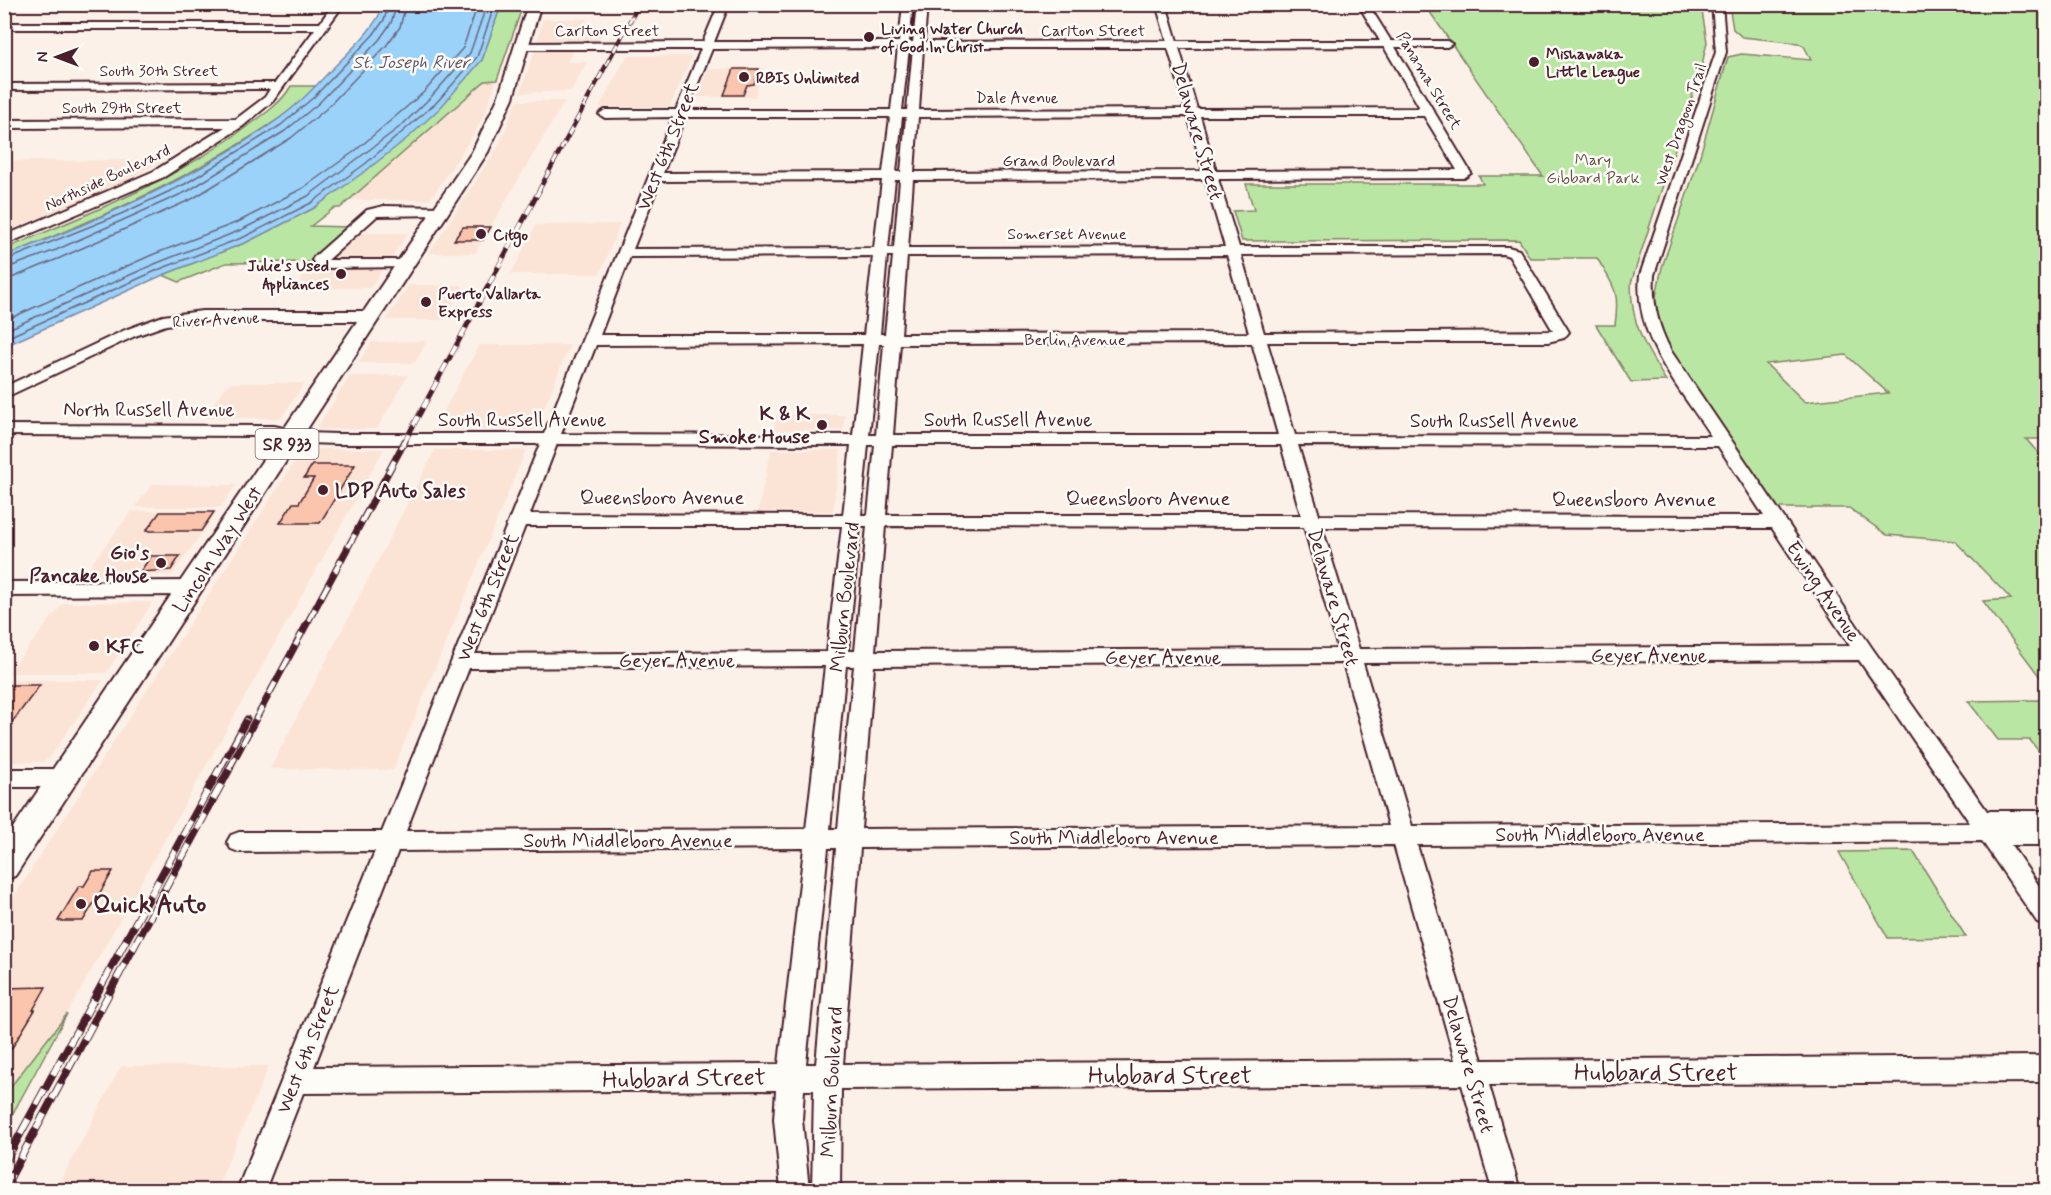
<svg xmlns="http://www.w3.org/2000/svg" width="2051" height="1195" font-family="Mynerve,sans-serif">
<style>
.built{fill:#fbe4d6}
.green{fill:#bae6a3;stroke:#828267;stroke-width:1.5;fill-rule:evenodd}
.water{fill:#9bd2fa;stroke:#7b8aa7;stroke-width:1.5}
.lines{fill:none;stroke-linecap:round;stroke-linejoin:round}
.shore{stroke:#6a677e;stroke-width:1.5}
.building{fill:#fac5ac;stroke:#4a1f2b;stroke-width:1.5}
.minor-casing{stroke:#4a1f2b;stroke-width:4}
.major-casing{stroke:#4a1f2b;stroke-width:4}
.minor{fill:#fdfcf7;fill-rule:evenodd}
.major{fill:#fdfcf7;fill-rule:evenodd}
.rail-far3-casing{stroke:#4a1f2b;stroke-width:4.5}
.rail-far2-casing{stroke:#4a1f2b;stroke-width:5}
.rail-far1-casing{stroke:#4a1f2b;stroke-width:7}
.rail-casing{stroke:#4a1f2b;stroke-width:8}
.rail-far3{stroke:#fdfcf7;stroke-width:3;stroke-dasharray:8;stroke-linecap:butt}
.rail-far2{stroke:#fdfcf7;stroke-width:4;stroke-dasharray:10;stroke-linecap:butt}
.rail-far1{stroke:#fdfcf7;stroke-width:4.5;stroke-dasharray:14;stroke-linecap:butt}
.rail{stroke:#fdfcf7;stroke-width:6;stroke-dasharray:17;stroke-linecap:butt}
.poi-dot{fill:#4a1f2b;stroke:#fdfcf7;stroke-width:2}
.labels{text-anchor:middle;stroke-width:5;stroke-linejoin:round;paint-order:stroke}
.far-poi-label{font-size:16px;font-weight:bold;fill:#4a1f2b;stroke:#fdfcf7;text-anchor:start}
.far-street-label{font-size:16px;fill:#4a1f2b;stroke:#fdfcf7}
.far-park-label{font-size:16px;fill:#665149;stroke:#fdfcf7}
.far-water-label{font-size:18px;font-style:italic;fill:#625569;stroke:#fdfcf7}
.shield{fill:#fdfcf7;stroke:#806168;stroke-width:1.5}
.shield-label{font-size:18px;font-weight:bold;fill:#4a1f2b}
.street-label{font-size:20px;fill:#4a1f2b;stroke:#fdfcf7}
.poi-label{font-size:20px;font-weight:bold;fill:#4a1f2b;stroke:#fdfcf7;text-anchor:end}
.near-poi-label{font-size:24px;font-weight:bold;fill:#4a1f2b;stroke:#fdfcf7;text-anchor:start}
.near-street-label{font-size:24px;fill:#4a1f2b;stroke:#fdfcf7}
</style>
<rect width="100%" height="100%" fill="#fcf1e8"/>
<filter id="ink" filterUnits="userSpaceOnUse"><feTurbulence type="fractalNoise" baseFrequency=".0167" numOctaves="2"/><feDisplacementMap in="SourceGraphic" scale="12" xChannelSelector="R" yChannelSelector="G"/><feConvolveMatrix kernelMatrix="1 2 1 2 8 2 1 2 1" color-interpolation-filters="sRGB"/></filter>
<g filter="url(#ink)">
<g class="built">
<path d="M543 19H587L585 25H607L597 41 537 42Z"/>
<path d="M535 50H574L567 62H587L571 91 520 93Z"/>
<path d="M627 56H692L670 107H599Z"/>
<path d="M764 68 755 97H697L708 69Z"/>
<path d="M497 80 485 113 474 134 430 200H350L486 81Z"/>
<path d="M517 101H565L475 253H429L499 145Z"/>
<path d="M165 160 106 191 5 232V161Z"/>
<path d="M620 224 600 274H511L536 225Z"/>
<path d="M352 233H408L389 262H325Z"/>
<path d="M311 266H385L370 288H302L307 282H299Z"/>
<path d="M409 285H463L443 320H386Z"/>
<path d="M427 341 415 363H358L372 342Z"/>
<path d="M479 345H570L535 430H434Z"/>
<path d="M408 375 377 429H316L350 376Z"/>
<path d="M229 383H305L281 418H203Z"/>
<path d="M777 415H845L843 430H774Z"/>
<path d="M308 449H384L67 1014 5 1094V910L302 450Z"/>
<path d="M435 450H526L393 770 270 769Z"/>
<path d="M771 450H841L833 511H758Z"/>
<path d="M152 484 236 485 221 507H135Z"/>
<path d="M132 511 217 512 172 575 82 576Z"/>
<path d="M153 602 106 673H8L63 603Z"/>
<path d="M4 680H103L49 759 42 762H5Z"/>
<path d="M121 1066H269L216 1190H56Z"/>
</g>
<g class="green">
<path d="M501 5H523L497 80 485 81 340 208H334L311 226 349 227 315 262 226 263 179 282 163 275 247 242 314 208 482 60Z"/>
<path d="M1425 5H1701L1707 42 1701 69 1631 283C1631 325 1645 347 1666 381L1631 382 1596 325H1615C1620 290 1614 287 1597 258H1530L1519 240 1242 241 1233 211 1254 210 1246 184H1483L1479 176H1543Z"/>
<path d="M1729 5H2046V439H2026L2046 462V628L2040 629 2046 638V685L1983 601 2011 599 1955 541 1887 535 1849 508H1778L1669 348 1658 327 1655 301 1662 267 1699 159 1728 57 1742 54 1811 60 1804 46 1798 43 1742 37 1733 29ZM1846 355 1888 393 1805 402 1766 364Z"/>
<path d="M291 86H317C296 109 270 125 244 141 168 189 87 223 5 256V249C88 214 172 182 245 128 263 115 280 105 291 86Z"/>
<path d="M2046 700V761L2030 740H1998L1968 701Z"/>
<path d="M1913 851 1966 937 1888 938 1839 852Z"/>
<path d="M67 1014 5 1128V1094Z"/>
</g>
<path class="water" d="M384 5H501L482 60 440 108 410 136 368 169 314 208 247 242 163 275 5 346V256C99 220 194 179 277 120 300 104 317 84 337 64 355 46 374 29 384 5Z"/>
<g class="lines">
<g class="shore">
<path d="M4 261 121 214 185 184 281 125 314 97 373 35 384 20 389 4"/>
<path d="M4 269 56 250 188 191 285 131 319 103 379 40 391 23 397 4"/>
<path d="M4 278 14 277 60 258 192 199 291 138 326 109 386 46 400 27 406 4"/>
<path d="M4 321 154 254 238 222 303 188 355 151 424 92 463 48 478 4"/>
<path d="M4 331 157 263 241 230 308 196 401 126 430 98 470 53 487 4"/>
<path d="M4 339 160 269 244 237 311 203 365 164 436 103 477 57 495 4"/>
</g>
</g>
<g class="building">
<path d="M734 69H759L754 84 747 85 743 95H724Z"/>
<path d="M463 227H491L483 240H454Z"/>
<path d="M312 465H355L320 523H280L293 503H299L314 478H304Z"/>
<path d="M160 512H214L201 531H146Z"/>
<path d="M151 556H180L171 570 140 572Z"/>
<path d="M9 685H40L4 733V690Z"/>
<path d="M93 871H113L83 921H58L79 886H84Z"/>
<path d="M46 987 33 1010H35L4 1061V988Z"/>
</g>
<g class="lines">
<defs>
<g id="minor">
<path d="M333 4H344L273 101 243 126 164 177 4 245V236L154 171 225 127 4 128V120L236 119 265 97 270 89 4 90V84L275 83 315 29H4V23H320Z"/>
<path d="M719 4H729L714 42H899L903 4H913L909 42H913L917 4H927L924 42 1167 41 1156 4H1166L1177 41H1380L1358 4H1368L1391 41H1447L1452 44 1447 47H1395L1471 173 1464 178 1218 179 1239 247H1508L1519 250 1569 332 1564 338 1548 342H1267L1295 435 1711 436C1679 387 1633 337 1640 275L1716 52 1712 4H1722L1726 52 1654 275C1652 303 1658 326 1671 351L1872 648 1987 811H2046V845H2011L2046 896V925L2037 922 1982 841 1417 845 1482 1060 2046 1056V1082L1489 1085 1520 1190H1492L1462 1085 841 1089 840 1190H812L814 1090H804L802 1119 809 1190H781L774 1119 776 1090 303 1093 265 1190H237L375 851 239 852 231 849 227 842 231 835 239 832H382L540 444H337L307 443 274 436 4 435V425L274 426 307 433 337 434H544L673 117 605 118 599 114 605 110H676L701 49H524L519 46 524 43 703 42ZM1384 47 1420 108 1197 109 1179 48ZM898 48 891 110H687L712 49ZM909 48H913L907 110H902ZM923 48H1168L1186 109 919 110ZM1188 116 1203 171 914 172 918 117ZM1200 116H1424L1457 170 1216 171ZM685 117H890L883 172 663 173ZM902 117H906L901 172H896ZM1205 179 1225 247 908 248 913 180ZM882 180 874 248 633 249 660 181ZM895 180H900L894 248H888ZM1503 254 1509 256 1553 331 1264 333 1241 255ZM1227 255 1249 333 901 334 907 256ZM873 256 864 335H600L630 257ZM887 256H893L885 334H880ZM1252 343 1278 435H893L900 344ZM863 344 853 435 561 434 596 345ZM879 344H884L876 435H869ZM557 444 851 445 843 515 530 514ZM868 445H875L868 515H861ZM892 445H1281L1301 515H886ZM1298 445 1718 446 1764 516 1319 515ZM525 526H842L827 652 475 654ZM860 526H867L855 651H848ZM885 526 1304 527 1338 649 875 651ZM1322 527 1772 528 1850 646 1359 649ZM1859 660 1970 823 1412 826 1363 663ZM1343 663 1389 826 861 829 874 666ZM825 666 806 829 406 831 469 668ZM846 666H854L838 829H830ZM1394 845 1455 1060 843 1064 860 848ZM804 848 779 1064 314 1067 398 851ZM828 848H836L816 1064H806Z"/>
<path d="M384 206 442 207 449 211 442 215 377 216 328 260H406L411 261 413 264 411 267 323 268 318 267 312 260 314 257 367 210Z"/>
<path d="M202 311H371L379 316 371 321H202L166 325 135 336 4 398V387L125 330 163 316Z"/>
<path d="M192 581 199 583 202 588 199 593 192 595 4 596V582Z"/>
<path d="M4 769H64L72 772 75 778 72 784 64 787H4Z"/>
</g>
<path id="major" d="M528 4H541L513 98 488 152 15 876 4 880V841L472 152 498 98Z"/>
</defs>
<use href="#minor" class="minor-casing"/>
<use href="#major" class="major-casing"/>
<use href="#minor" class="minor"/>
<use href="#major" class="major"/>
<defs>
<path id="rail-far3" d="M538 192 639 4"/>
<path id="rail-far2" d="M404 443 539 191"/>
<g id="rail-far1">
<path d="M220 769 247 719"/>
<path d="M229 769 405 441"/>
</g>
<g id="rail">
<path d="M4 1164 220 768"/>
<path d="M4 1189 230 768"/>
</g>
</defs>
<use href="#rail-far3" class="rail-far3-casing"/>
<use href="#rail-far2" class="rail-far2-casing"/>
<use href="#rail-far1" class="rail-far1-casing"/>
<use href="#rail" class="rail-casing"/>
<use href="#rail-far3" class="rail-far3"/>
<use href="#rail-far2" class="rail-far2"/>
<use href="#rail-far1" class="rail-far1"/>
<use href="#rail" class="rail"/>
</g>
</g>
<g class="poi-dot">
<circle cx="869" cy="37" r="6"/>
<circle cx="1534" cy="62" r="6"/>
<circle cx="744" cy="77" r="6"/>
<circle cx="481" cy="234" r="6"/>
<circle cx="341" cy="274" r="6"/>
<circle cx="426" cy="302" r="6"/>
<circle cx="822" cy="425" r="6"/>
<circle cx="323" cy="490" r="6"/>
<circle cx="161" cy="563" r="6"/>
<circle cx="94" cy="646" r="6"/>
<circle cx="81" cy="904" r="6"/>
</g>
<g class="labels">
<g class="far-poi-label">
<text x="881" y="34">Living Water Church<tspan x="881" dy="18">of God In Christ</tspan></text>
<text x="1546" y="59">Mishawaka<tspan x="1546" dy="18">Little League</tspan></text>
<text x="756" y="83">RBIs Unlimited</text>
<text x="493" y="240">Citgo</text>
<text x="329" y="271" text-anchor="end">Julie's Used<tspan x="329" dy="18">Appliances</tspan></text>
<text x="438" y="299">Puerto Vallarta<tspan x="438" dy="18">Express</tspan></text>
</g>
<g class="far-street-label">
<text x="607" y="36">Carlton Street</text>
<text x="1093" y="36">Carlton Street</text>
<text x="159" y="76">South 30th Street</text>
<text transform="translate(1430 80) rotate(59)" y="6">Panama Street</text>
<text x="1017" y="103">Dale Avenue</text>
<text x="122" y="113">South 29th Street</text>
<text transform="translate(1680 124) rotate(-71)" y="6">West Dragoon Trail</text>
<text x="1059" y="166">Grand Boulevard</text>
<text transform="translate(107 177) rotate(-25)" y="6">Northside Boulevard</text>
<text x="1067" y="239">Somerset Avenue</text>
<text transform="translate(216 319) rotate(-3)" y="6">River Avenue</text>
<text x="1075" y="345">Berlin Avenue</text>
</g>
<g class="far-park-label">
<text x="1593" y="165">Mary<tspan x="1593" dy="18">Gibbard Park</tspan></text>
</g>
<g class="far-water-label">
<text x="411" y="68">St. Joseph River</text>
</g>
<rect class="shield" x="255.5" y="429" width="63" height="30" rx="4.5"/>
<g class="shield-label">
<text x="287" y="450">SR 933</text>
</g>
<g class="street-label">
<text transform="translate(1198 131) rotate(74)" y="7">Delaware Street</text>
<text transform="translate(667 146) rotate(-68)" y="7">West 6th Street</text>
<text x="149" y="416">North Russell Avenue</text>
<text x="522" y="426">South Russell Avenue</text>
<text x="1008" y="426">South Russell Avenue</text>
<text x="1494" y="427">South Russell Avenue</text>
<text x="662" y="504">Queensboro Avenue</text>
<text x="1148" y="505">Queensboro Avenue</text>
<text x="1634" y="506">Queensboro Avenue</text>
<text transform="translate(217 549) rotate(-57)" y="7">Lincoln Way West</text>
<text transform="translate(1824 591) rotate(56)" y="7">Ewing Avenue</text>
<text transform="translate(487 597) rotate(-68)" y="7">West 6th Street</text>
<text transform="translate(844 597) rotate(-84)" y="7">Milburn Boulevard</text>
<text transform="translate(1334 597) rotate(74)" y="7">Delaware Street</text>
<text x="1649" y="662">Geyer Avenue</text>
<text x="1163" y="664">Geyer Avenue</text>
<text x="677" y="667">Geyer Avenue</text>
<text x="1600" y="841">South Middleboro Avenue</text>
<text x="1114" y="844">South Middleboro Avenue</text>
<text x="628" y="847">South Middleboro Avenue</text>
<text transform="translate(307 1049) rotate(-68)" y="7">West 6th Street</text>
<text transform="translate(1469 1064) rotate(74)" y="7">Delaware Street</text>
<text transform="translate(831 1082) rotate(-87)" y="7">Milburn Boulevard</text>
</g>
<g class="poi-label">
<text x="810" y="420">K &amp; K<tspan x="810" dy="23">Smoke House</tspan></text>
<text x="335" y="497" text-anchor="start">LDP Auto Sales</text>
<text x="149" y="559">Gio's<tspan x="149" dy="23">Pancake House</tspan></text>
<text x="106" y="653" text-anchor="start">KFC</text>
</g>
<g class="near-poi-label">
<text x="93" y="912">Quick Auto</text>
</g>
<g class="near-street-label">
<text x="1656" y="1080">Hubbard Street</text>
<text x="1170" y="1083">Hubbard Street</text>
<text transform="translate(684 1078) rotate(-1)" y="8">Hubbard Street</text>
</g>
</g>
<rect width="2051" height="1195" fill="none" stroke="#fdfcf7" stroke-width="24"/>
<rect x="12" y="12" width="2027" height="1171" fill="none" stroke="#4a1f2b" stroke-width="2" filter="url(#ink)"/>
<g transform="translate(57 57) rotate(270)" stroke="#fdfcf7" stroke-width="4.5" paint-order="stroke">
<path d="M0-4.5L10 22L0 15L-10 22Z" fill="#4a1f2b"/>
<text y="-9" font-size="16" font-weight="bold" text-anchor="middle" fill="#4a1f2b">N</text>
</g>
</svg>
